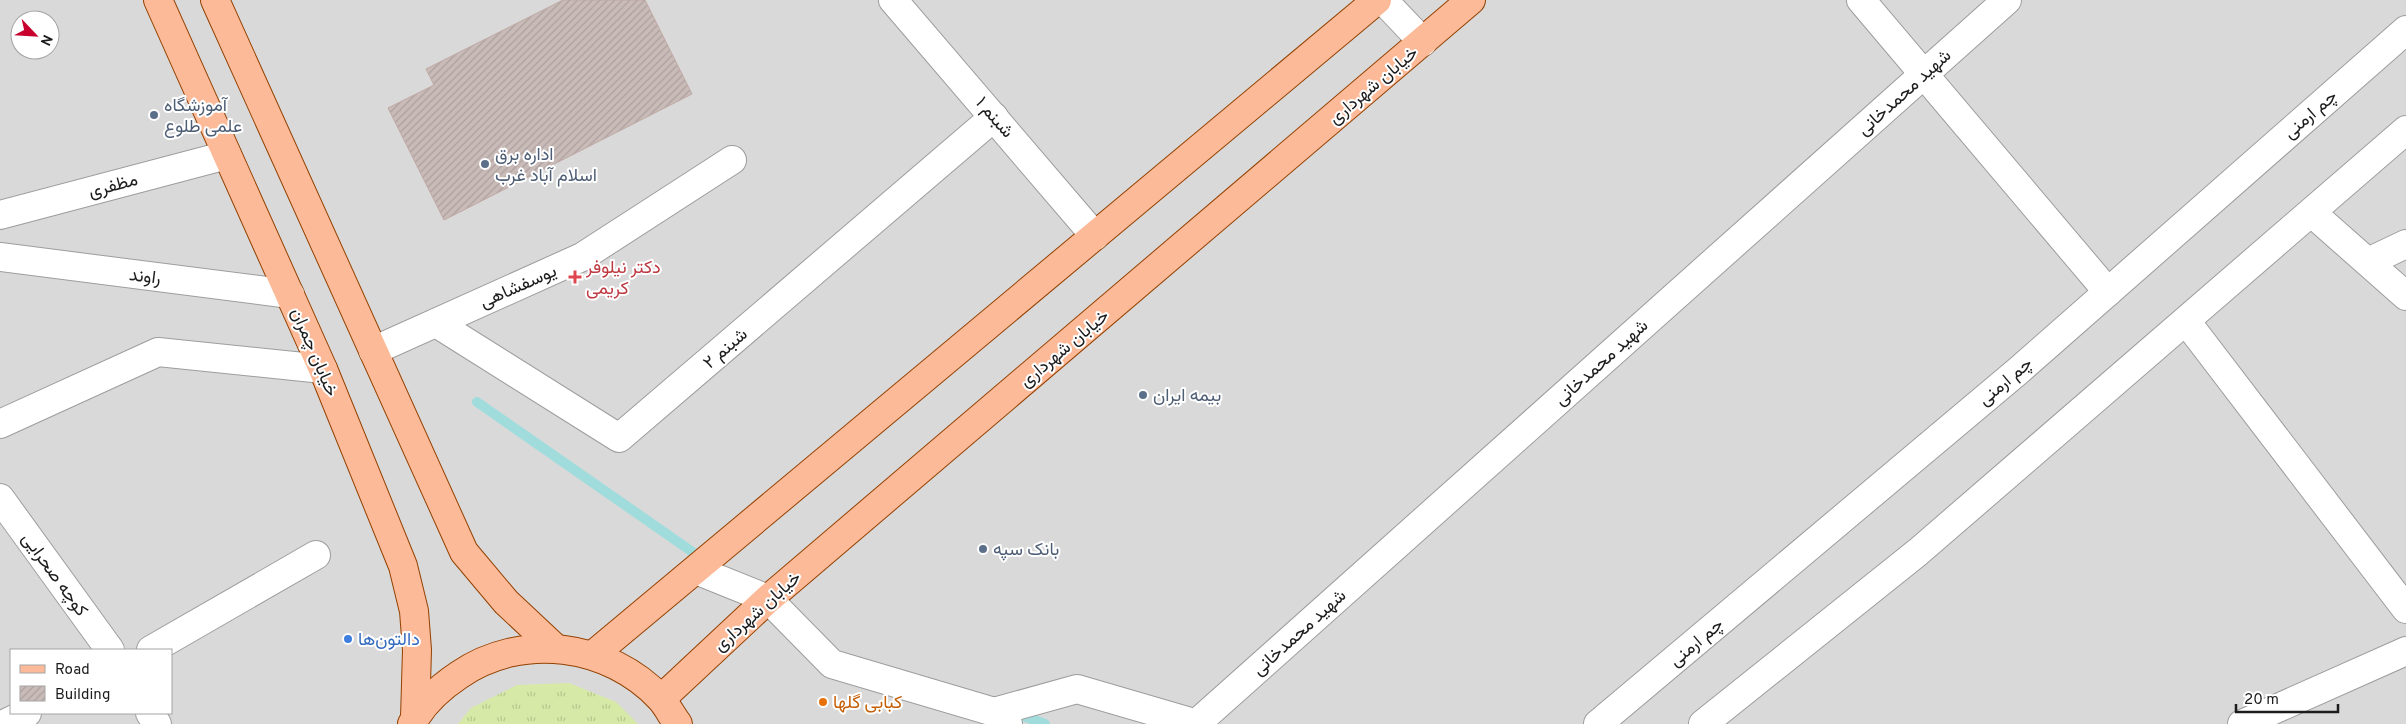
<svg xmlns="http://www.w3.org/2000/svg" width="2406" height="724" font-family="Overpass,Vazirmatn,sans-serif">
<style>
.residential{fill:#dad9d9;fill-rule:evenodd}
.grass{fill:url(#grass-tufts)}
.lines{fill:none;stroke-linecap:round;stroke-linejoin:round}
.stream{stroke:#a1dcdc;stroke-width:10}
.building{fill:url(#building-hatch);stroke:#bfa9a4}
.minor-casing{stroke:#9d9d9d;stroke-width:30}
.major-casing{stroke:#934100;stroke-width:30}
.minor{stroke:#fff;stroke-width:28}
.major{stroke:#fcba98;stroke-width:28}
.service-dot{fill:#5c6f8a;stroke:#fff;stroke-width:2}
.health-dot{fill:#e0444e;stroke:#fff;stroke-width:2}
.shop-dot{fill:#3f7fe0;stroke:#fff;stroke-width:2}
.food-dot{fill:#e8710a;stroke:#fff;stroke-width:2}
.labels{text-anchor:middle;stroke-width:4;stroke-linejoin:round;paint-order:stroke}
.street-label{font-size:18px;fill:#1c1c1c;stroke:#fff}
.service-label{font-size:18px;fill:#4e5e75;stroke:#fff;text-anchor:start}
.health-label{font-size:18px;fill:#be3a42;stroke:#fff;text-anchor:start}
.shop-label{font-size:18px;fill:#366cbe;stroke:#fff;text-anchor:start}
.food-label{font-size:18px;fill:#c56008;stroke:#fff;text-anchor:start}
</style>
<defs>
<pattern id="grass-tufts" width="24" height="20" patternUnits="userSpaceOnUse" patternTransform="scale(1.25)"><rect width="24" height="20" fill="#d6e9a6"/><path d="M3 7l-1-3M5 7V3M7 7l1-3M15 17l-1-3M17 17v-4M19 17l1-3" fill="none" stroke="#b7c78e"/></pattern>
<pattern id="building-hatch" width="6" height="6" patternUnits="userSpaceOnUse" patternTransform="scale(1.25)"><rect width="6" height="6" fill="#c9bbb8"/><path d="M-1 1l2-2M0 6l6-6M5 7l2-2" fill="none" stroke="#aca09e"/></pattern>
</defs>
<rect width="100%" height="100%" fill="#ede6e1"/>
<path class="residential" d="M0 0H2406V724H0ZM20 20H50V50H20ZM11 650H171V713H11Z"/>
<path class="grass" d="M569 683 616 702 638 724H458L471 708 517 685Z"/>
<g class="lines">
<g class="stream">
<path d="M477 402 704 560"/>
<path d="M1015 713 1045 724"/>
</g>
</g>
<path class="building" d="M563 0H645L692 94 444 220 388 108 434 85 426 69Z"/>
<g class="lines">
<defs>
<g id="minor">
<path d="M893 0 1095 236"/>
<path d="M1383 0 1423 42"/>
<path d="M1861 0 2108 292"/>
<path d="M2312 213 2406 296"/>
<path d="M0 215 227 155"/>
<path d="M0 257 290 294"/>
<path d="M2368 262 2406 244"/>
<path d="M2186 321 2406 609"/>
<path d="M436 323 619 438 994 117"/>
<path d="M373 351 582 257 732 160"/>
<path d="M0 424 158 352 323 369"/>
<path d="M0 498 110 650"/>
<path d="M696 570 768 599 832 664 994 712 1008 724"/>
<path d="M151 650 316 555"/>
<path d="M994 712 1077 689 1197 724"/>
<path d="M150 713 157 724"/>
<path d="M4 724 27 713"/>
<path d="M1196 724 2007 0"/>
<path d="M1598 724 2018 371 2406 30"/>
<path d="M1703 724 1918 552 2406 130"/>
<path d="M2242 724 2406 651"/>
</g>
<g id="major">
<path d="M158 0 323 369 403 566 414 611 417 650 415 718"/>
<path d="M215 0 464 552 506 602 554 647"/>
<path d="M593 655 1377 0"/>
<path d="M661 699 768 599 1471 0"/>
<path d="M412 724C422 704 441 687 459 675 521 632 609 643 661 699 667 706 672 716 678 724"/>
</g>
</defs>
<use href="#minor" class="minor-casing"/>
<use href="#major" class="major-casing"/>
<use href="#minor" class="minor"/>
<use href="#major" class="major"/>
</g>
<g class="service-dot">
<circle cx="154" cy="115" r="5"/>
<circle cx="485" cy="164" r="5"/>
<circle cx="1143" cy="395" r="5"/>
<circle cx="983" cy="549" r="5"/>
</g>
<path class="health-dot" d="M572.5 269.5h5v5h5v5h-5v5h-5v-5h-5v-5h5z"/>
<circle class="shop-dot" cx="348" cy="639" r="5"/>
<circle class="food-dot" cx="823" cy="702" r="5"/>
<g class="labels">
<g class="street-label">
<text transform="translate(1373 85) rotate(-40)" y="6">خیابان شهرداری</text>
<text transform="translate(1904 92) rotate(-42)" y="6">شهید محمدخانی</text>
<text transform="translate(2310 114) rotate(-41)" y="6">چم ارمنی</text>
<text transform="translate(995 117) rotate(49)" y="6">شبنم ۱</text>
<text transform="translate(113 185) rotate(-15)" y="6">مظفری</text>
<text transform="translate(145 276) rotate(7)" y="6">راوند</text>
<text transform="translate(518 286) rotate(-24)" y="6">یوسفشاهی</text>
<text transform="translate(725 348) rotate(-41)" y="6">شبنم ۲</text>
<text transform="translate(1064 348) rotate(-40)" y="6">خیابان شهرداری</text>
<text transform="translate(315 352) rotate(67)" y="6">خیابان چمران</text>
<text transform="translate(1601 362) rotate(-42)" y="6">شهید محمدخانی</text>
<text transform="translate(2005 381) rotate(-40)" y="6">چم ارمنی</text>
<text transform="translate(55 574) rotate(54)" y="6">کوچه صحرایی</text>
<text transform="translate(757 611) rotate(-42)" y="6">خیابان شهرداری</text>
<text transform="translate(1299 632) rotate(-42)" y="6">شهید محمدخانی</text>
<text transform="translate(1696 642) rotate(-40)" y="6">چم ارمنی</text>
</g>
<g class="service-label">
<text x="164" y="111">آموزشگاه<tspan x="164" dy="21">علمی طلوع</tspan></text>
<text x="495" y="160">اداره برق<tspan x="495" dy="21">اسلام آباد غرب</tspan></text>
<text x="1153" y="401">بیمه ایران</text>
<text x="993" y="555">بانک سپه</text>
</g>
<g class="health-label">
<text x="586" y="273">دکتر نیلوفر<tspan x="586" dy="21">کریمی</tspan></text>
</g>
<g class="shop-label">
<text x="358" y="645">دالتون‌ها</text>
</g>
<g class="food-label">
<text x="833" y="708">کبابی گلها</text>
</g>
</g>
<rect x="10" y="649" width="162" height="65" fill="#ffffff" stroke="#a4a4a4"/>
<rect x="20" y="665" width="25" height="8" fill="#fcba98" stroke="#a4a4a4"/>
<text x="55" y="674" font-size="15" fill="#1c1c1c">Road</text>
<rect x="20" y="686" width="25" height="15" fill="url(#building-hatch)" stroke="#a4a4a4"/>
<text x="55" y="699" font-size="15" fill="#1c1c1c">Building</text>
<g transform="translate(35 35) rotate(115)"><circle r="24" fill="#ffffff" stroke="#a4a4a4"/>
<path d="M0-4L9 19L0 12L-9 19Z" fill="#c7002d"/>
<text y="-8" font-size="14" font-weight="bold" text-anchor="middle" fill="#1c1c1c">N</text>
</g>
<path d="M2236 704v8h102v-8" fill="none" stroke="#1c1c1c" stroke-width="2.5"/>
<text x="2244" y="704" font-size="15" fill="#1c1c1c" stroke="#ffffff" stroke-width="4" paint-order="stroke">20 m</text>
</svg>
